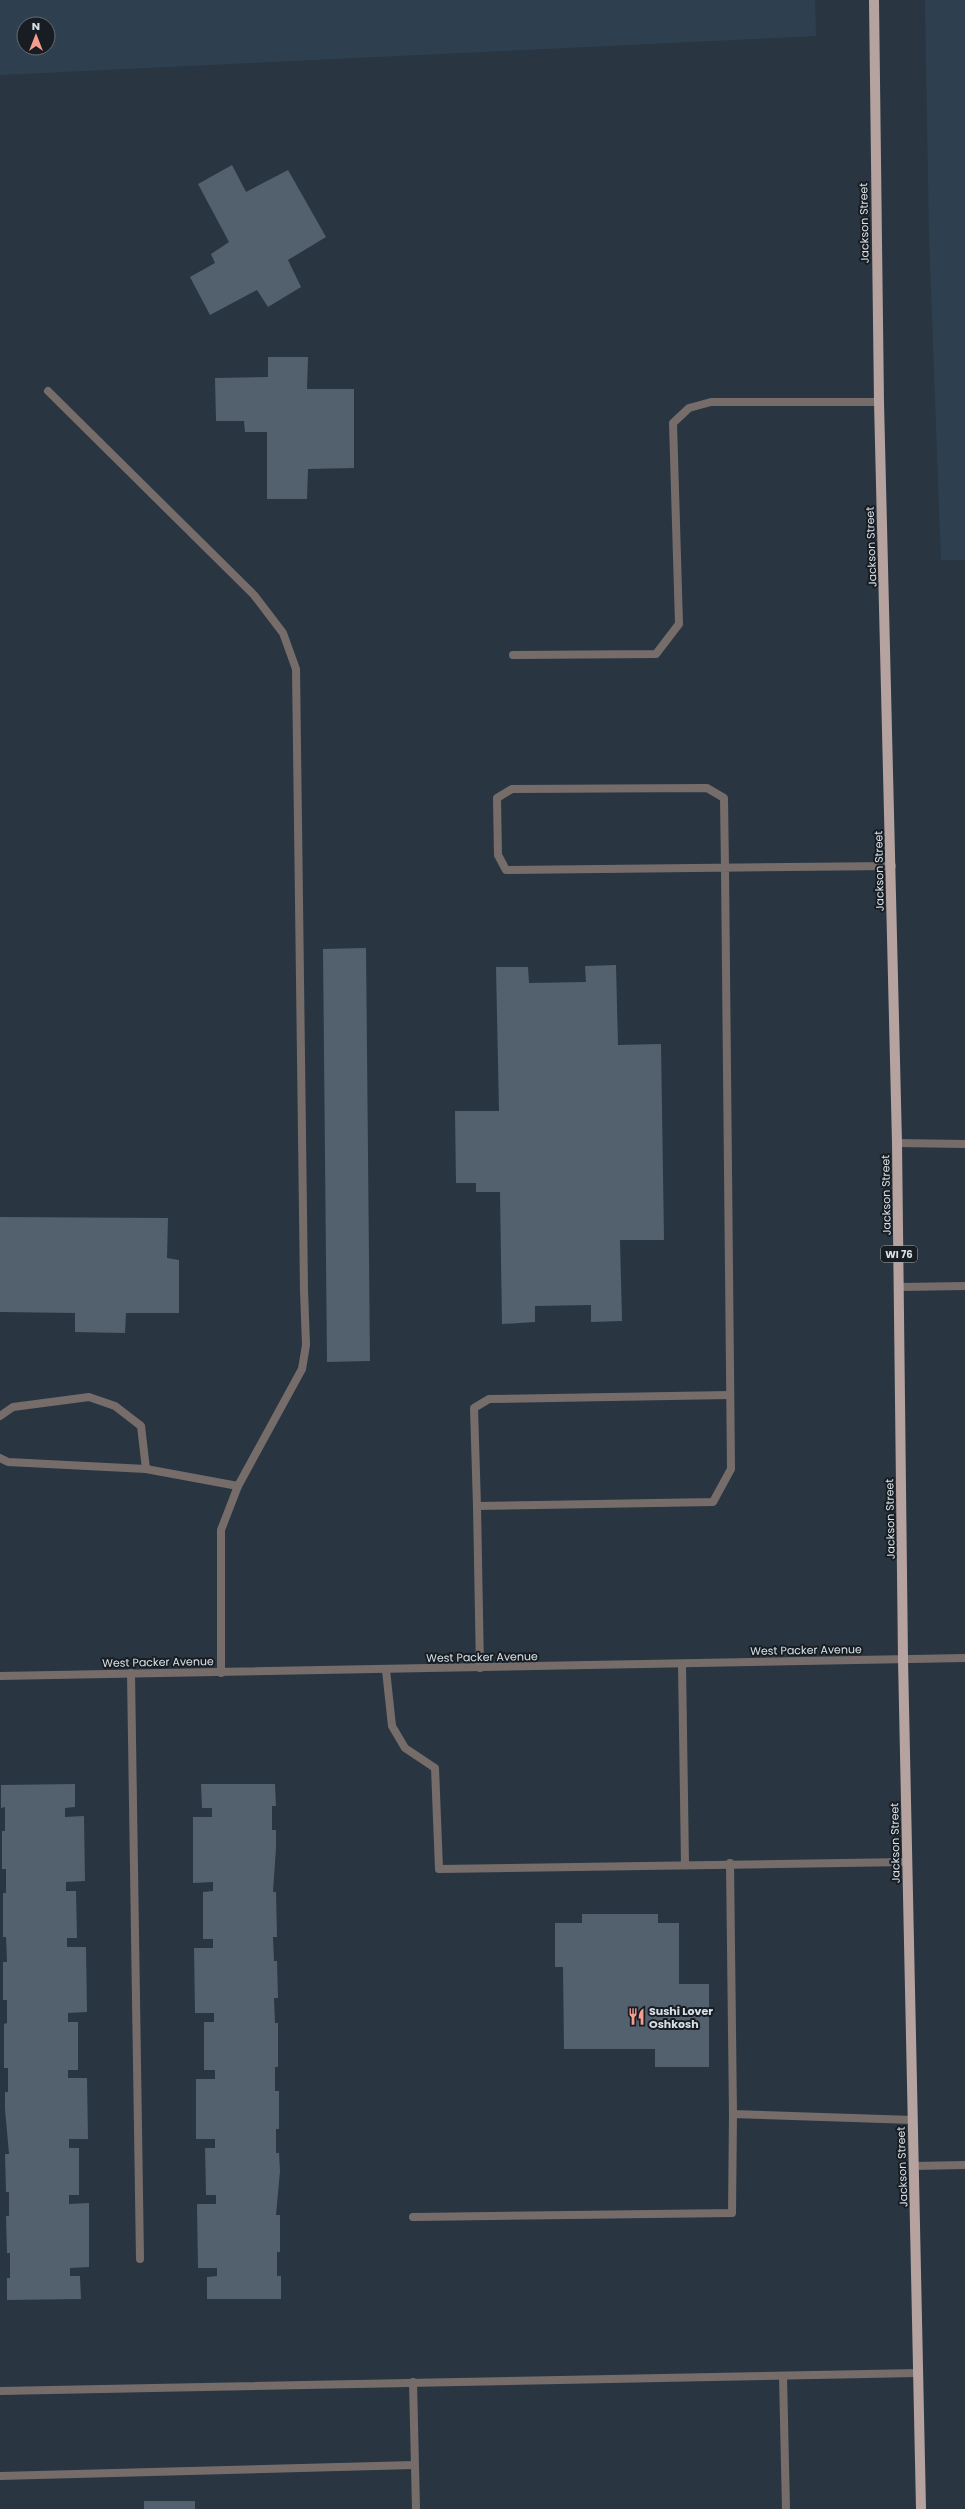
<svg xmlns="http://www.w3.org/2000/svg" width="965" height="2509" font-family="Poppins,sans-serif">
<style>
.built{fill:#2e404f;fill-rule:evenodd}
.building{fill:#52616d}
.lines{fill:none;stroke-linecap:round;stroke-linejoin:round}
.service{stroke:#766d6b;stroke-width:8}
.minor{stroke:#766d6b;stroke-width:8}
.primary{stroke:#b6a3a0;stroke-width:10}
.labels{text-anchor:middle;stroke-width:4;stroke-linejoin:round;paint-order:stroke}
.shield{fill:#171d22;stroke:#9fa6ad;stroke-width:1}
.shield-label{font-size:10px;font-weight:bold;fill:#d9e1e8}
.street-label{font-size:11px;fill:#d9e1e8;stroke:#171d22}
.poi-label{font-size:11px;font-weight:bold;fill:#d9e1e8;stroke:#171d22;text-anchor:start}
</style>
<rect width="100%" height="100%" fill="#293641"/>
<g class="built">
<path d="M0 0H815L816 36 0 75ZM24 24H48V48H24Z"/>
<path d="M925 0H965V560H941L929 233Z"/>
</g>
<g class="building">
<path d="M232 165 246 192 288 170 326 237 288 260 301 287 268 307 257 290 210 315 190 277 215 263 211 254 229 242 198 184Z"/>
<path d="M268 357H308L307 389H354V468L308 469 307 499H267V432H245L244 421H216L215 378 268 377Z"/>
<path d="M366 948 370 1361 327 1362 323 949Z"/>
<path d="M616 965 618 1045 661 1044 664 1240H620L622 1321 591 1322V1305L535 1306V1322L502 1324 500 1192H476V1183H456L455 1111H499L496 967H528L529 983 586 982 585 966Z"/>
<path d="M0 1217 168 1218 167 1258 179 1260V1313H126L125 1333 75 1332V1313L0 1312Z"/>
<path d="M75 1784V1807L65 1808V1817L84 1816 85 1881 66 1882V1891H76L77 1938H67V1947H86L87 2012 68 2013V2022H78V2070H68V2078H87L88 2139H69V2148H79V2195H69V2204L89 2203V2267L70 2268V2276H80L81 2299 7 2300V2278H10V2253H7L6 2216H9V2192H6L5 2154H9L5 2109V2092H8V2068H4V2024L7 2023V2000H3V1962H7L6 1937H3V1893H6V1869H2V1831H5V1807L1 1808V1785Z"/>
<path d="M201 1784H275L276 1806H272V1830H276V1848L273 1892H276L277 1937H273L274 1961H277L278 1998H274L275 2023H278V2067H275V2091H279V2129H276V2153H279L280 2171 276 2215H280V2252H277V2276H281V2299H207V2277L217 2276V2268H198L197 2204H216V2195H206L205 2148H215V2139H196V2079H215V2070H204V2022H214V2013H195L194 1948H213V1939H203V1892L213 1891V1882L193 1883V1817H212V1808H202Z"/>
<path d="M582 1914H658V1923H679V1984H709V2067H655V2049H564L563 1967H555V1923H582Z"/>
<rect x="144" y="2501" width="51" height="8"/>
</g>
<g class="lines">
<g class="service">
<path d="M48 391 254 595 283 633 296 669 304 1290 306 1345 302 1369 238 1486 221 1530V1673"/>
<path d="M513 655 656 654 679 624 673 423 689 408 711 402H879"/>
<path d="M897 1143 965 1144"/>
<path d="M900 1287 965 1286"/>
<path d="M0 1416 13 1407 89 1397 115 1406 141 1426 146 1469"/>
<path d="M0 1458 8 1462 146 1469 238 1486"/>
<path d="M477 1506 474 1408 489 1399 730 1395"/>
<path d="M682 1664 685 1864"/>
<path d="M480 1668 477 1506 713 1502 731 1469 725 869 724 798 707 788 512 789 497 798 498 855 506 870 892 866"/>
<path d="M386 1670 392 1726 405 1748 435 1768 439 1869 907 1862"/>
<path d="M131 1673 140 2259"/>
<path d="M730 1863 733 2114 913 2120"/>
<path d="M914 2166 965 2165"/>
<path d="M413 2217 732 2213 733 2114"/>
<path d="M783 2376 786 2509"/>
<path d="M413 2382 416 2509"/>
<path d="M0 2391 918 2373"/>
<path d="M0 2476 414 2465"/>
</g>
<path class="minor" d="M0 1676 965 1658"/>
<path class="primary" d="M874 0 879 402 897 1143 903 1659 921 2509"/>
</g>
<defs>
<symbol id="restaurant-bare" viewBox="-9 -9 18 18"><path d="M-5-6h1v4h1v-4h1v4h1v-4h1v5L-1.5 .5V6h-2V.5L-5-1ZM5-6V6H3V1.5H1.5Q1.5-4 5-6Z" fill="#f59d8e" stroke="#171d22" stroke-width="2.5" paint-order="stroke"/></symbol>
</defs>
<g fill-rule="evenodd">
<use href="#restaurant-bare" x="624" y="2004" width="25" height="25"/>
</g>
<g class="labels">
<rect class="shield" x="881" y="1246" width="36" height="16" rx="3"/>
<g class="shield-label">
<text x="899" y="1258">WI 76</text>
</g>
<g class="street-label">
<text transform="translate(864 223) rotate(-91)" y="4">Jackson Street</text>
<text transform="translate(871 547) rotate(-92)" y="4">Jackson Street</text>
<text transform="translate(879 871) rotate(-91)" y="4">Jackson Street</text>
<text transform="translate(886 1195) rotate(-91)" y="4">Jackson Street</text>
<text transform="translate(890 1519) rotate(-91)" y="4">Jackson Street</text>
<text transform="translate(806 1650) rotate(-1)" y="4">West Packer Avenue</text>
<text transform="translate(482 1657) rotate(-1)" y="4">West Packer Avenue</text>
<text transform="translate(158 1662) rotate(-1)" y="4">West Packer Avenue</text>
<text transform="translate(895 1843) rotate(-91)" y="4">Jackson Street</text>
<text transform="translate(902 2167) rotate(-92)" y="4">Jackson Street</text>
</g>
<g class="poi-label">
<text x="649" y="2015">Sushi Lover<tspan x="649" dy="13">Oshkosh</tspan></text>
</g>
</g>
<g transform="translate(36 36)"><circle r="19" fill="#171d22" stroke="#656b71"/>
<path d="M0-3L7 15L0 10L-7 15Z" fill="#f59d8e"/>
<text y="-6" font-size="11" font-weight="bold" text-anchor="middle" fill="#d9e1e8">N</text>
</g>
</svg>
